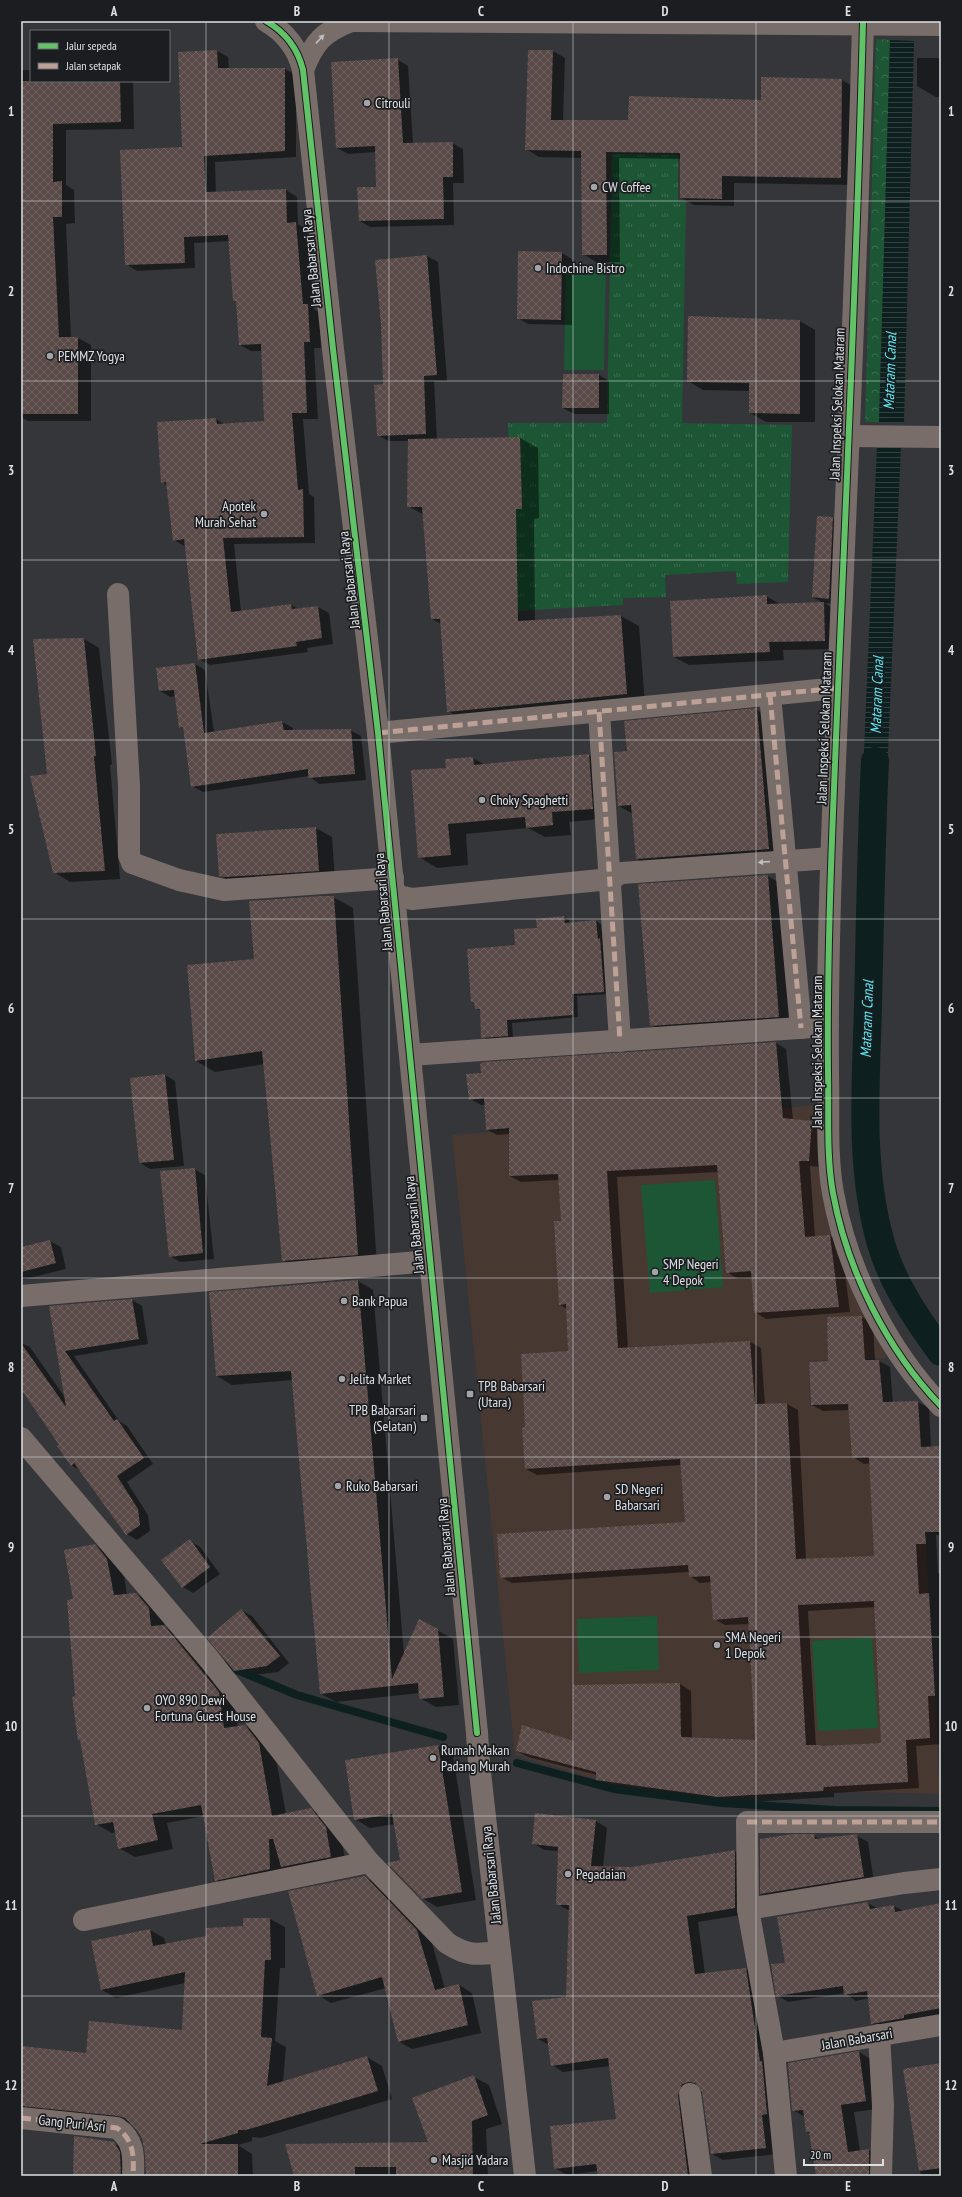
<svg xmlns="http://www.w3.org/2000/svg" width="962" height="2197" font-family="'PT Sans Narrow',sans-serif">
<style>
.education{fill:#483832}
.grass{fill:url(#grass-tufts)}
.park{fill:url(#park-crowns)}
.garden{fill:#1c5635}
.water{fill:url(#water-rules)}
.shadow{fill:#0007;fill-rule:evenodd}
.lines{fill:none;stroke-linecap:round;stroke-linejoin:round}
.stream{stroke:#0e1f20;stroke-width:8}
.canal{stroke:#0e1f20;stroke-width:28}
.building{fill:url(#building-cross-hatch);fill-rule:evenodd}
.minor{stroke:#796d69;stroke-width:22}
.major{stroke:#786d69;stroke-width:22}
.quiet{stroke:#bda197;stroke-width:5;stroke-dasharray:10 5;stroke-linecap:butt}
.cycleway-casing{stroke:#1b1d20;stroke-width:8}
.cycleway{stroke:#61c268;stroke-width:6}
.oneway{fill:#bfbebe}
.grid{fill:none;stroke:#dde0e3;stroke-width:1;stroke-opacity:0.55}
.poi-dot{fill:#a2a4a8;stroke:#1b1d20;stroke-width:1.5}
.labels{text-anchor:middle;stroke-width:3.5;stroke-linejoin:round;paint-order:stroke}
.poi-label{font-size:14px;fill:#dde0e3;stroke:#1b1d20;text-anchor:start}
.street-label{font-size:14px;fill:#dde0e3;stroke:#1b1d20}
.water-label{font-size:15px;font-style:italic;fill:#5aeef5;stroke:#1b1d20}
.neatline{fill:none;stroke:#dde0e3;stroke-width:1.5}
.grid-label{font-size:13px;text-anchor:middle;font-weight:bold;fill:#dde0e3}
</style>
<defs>
<pattern id="grass-tufts" width="24" height="20" patternUnits="userSpaceOnUse"><rect width="24" height="20" fill="#1c5635"/><path d="M3 7l-1-3M5 7V3M7 7l1-3M15 17l-1-3M17 17v-4M19 17l1-3" fill="none" stroke="#3d6e52"/></pattern>
<pattern id="park-crowns" width="20" height="18" patternUnits="userSpaceOnUse"><rect width="20" height="18" fill="#1c5635"/><path d="M2 6a3 3 0 1 1 6 0M12 15a3 3 0 1 1 6 0" fill="none" stroke="#3d6e52"/></pattern>
<pattern id="water-rules" width="6" height="5" patternUnits="userSpaceOnUse"><rect width="6" height="5" fill="#0e1f20"/><path d="M0 2.5h6" fill="none" stroke="#313f40"/></pattern>
<pattern id="building-cross-hatch" width="8" height="8" patternUnits="userSpaceOnUse"><rect width="8" height="8" fill="#594947"/><path d="M0 0l8 8M0 8l8-8" fill="none" stroke="#706361"/></pattern>
</defs>
<rect width="100%" height="100%" fill="#343639"/>
<path class="education" d="M817 1105 818 1169 827 1214 838 1254 851 1289 887 1358 809 1361 810 1406 918 1401 940 1794 823 1791 718 1797 613 1784 515 1755 452 1135Z"/>
<path class="grass" d="M612 154 678 155V201L686 202 682 423 792 425 788 582 737 584 736 571 665 575 666 597 623 598V605L514 611 508 423H607Z"/>
<path class="park" d="M876 39 890 40 879 422H865Z"/>
<g class="garden">
<path d="M566 266H606L604 370H564Z"/>
<path d="M715 1180 723 1287 650 1293 641 1185Z"/>
<path d="M657 1616 659 1670 579 1673 577 1619Z"/>
<path d="M872 1637 878 1728 818 1731 812 1641Z"/>
</g>
<g class="water">
<path d="M890 40 914 41 904 423 879 422Z"/>
<path d="M877 444 901 446 886 800 862 799Z"/>
</g>
<g class="shadow">
<path d="M217 51 228 57 229 69H285L296 75V157L215 162 216 193 286 190 297 197 298 224 307 230 314 309 319 312 321 348H314L318 419H303L309 494 314 497 315 543 234 544 241 612 291 605 299 609 318 607 329 613 333 644 307 648 308 652 210 665 199 659 186 547 174 540 167 485 162 482 216 419 226 425 265 422 262 351H251L240 345 237 302 234 301 230 241 194 243 195 268 137 271 126 264 183 148Z"/>
<path d="M553 51 565 58 563 121H629L762 101 842 80 854 87 853 185 734 183V206L694 205 681 198V159L619 158 620 262H596L583 254 582 158 539 157 526 149Z"/>
<path d="M917 58H941V97H936L917 86Z"/>
<path d="M398 60 408 66 413 144 452 143 463 149 464 183H453L454 225 370 227 360 221 377 188 376 152 348 154 337 148Z"/>
<path d="M21 70H31V81H133L134 129 66 130V185L74 190 75 223 66 224 71 338H78L91 345V421H28L21 417Z"/>
<path d="M562 253 572 259V325L528 324 518 318Z"/>
<path d="M427 256 438 262 447 381H434L437 440 520 438 538 448 539 518 534 519 535 621 621 616 639 626 645 704 466 722 448 711 441 624 432 619 424 515 408 506 409 441H388L378 435 384 385 382 325 376 261Z"/>
<path d="M800 321 815 330V422H766L750 413V391L703 390 688 381Z"/>
<path d="M599 375 609 381V414H574L563 408Z"/>
<path d="M832 518 843 524 840 604 824 603 838 611 839 649 783 650 784 660 689 665 674 657 766 596 780 604 823 603 813 597Z"/>
<path d="M84 639 99 648 112 764 110 765 120 879 70 882 54 872 48 775Z"/>
<path d="M195 664 205 670 214 732 282 722 293 728V731L350 730 361 736 366 780 319 784 309 776 203 792 192 786 184 729 180 727 176 696 170 697 160 691Z"/>
<path d="M757 710 777 721 789 860 658 871 637 859 633 814 619 806 628 752Z"/>
<path d="M589 755 607 766 610 818 569 822 571 835 545 837 528 828 466 834 468 865 437 868 419 857 447 769 473 758 485 765Z"/>
<path d="M316 828 332 837 335 879 236 885 220 875Z"/>
<path d="M768 876 788 888 799 1028 672 1037 651 1025Z"/>
<path d="M333 897 353 908 377 1265 302 1272 283 1260 265 1064 215 1072 196 1061 255 960Z"/>
<path d="M564 917 569 920 570 924 596 921 601 924 609 994 577 996 578 1017 512 1023 513 1038 487 1040 482 1037 481 1011 476 1008 475 1003 472 1001 516 946 538 929Z"/>
<path d="M776 1043 786 1049 793 1120 812 1122 823 1128 820 1167 810 1166 815 1237 830 1236 841 1242 850 1312 766 1319 755 1312 753 1278 738 1279 727 1272 719 1172 617 1177 628 1349 750 1342 761 1348 765 1405 787 1404 798 1410 806 1560 875 1557 871 1463 864 1464 853 1457 850 1410 823 1411 812 1405 829 1362 862 1317 873 1323 875 1361H879L890 1367 893 1403 918 1402 929 1408 931 1447H941V1535H936L938 1573H941V1744L916 1746 919 1788 834 1793V1797L731 1803 608 1786 597 1779V1775L528 1757 517 1751 575 1742 574 1686 680 1684 691 1691 692 1738 756 1741 750 1624 725 1625 714 1619 712 1582 700 1583 690 1576 689 1572 512 1583 501 1577 686 1523 681 1465 537 1475 526 1469V1428L570 1352 567 1309 560 1305 562 1222 559 1180 521 1182 510 1176V1134L497 1135 486 1129 485 1105H481L470 1099ZM875 1607 882 1744 824 1747 816 1746 808 1611Z"/>
<path d="M165 1075 175 1081 184 1166 150 1169 140 1163Z"/>
<path d="M194 1169 205 1175 214 1259 180 1262 170 1256Z"/>
<path d="M50 1241 61 1247 66 1269 21 1280V1248Z"/>
<path d="M358 1281 373 1290 404 1654 437 1630 453 1639 459 1705 436 1707 420 1698V1693L336 1702 321 1694 293 1380 232 1385 217 1376Z"/>
<path d="M132 1300 142 1306 148 1344 74 1356 119 1421 127 1426 153 1464 127 1482 148 1515 150 1531 137 1540 127 1534 81 1471 71 1465 60 1445 21 1343 30 1347 66 1399 50 1307Z"/>
<path d="M190 1541 200 1547 220 1574 193 1593 183 1587Z"/>
<path d="M95 1545 110 1554 123 1569 127 1594H136L152 1603 164 1617 165 1627 179 1635 234 1702 238 1727 245 1726 260 1735 275 1753 286 1814 311 1810 326 1819 341 1837 346 1865 232 1889 216 1880 204 1816 167 1823 173 1849 135 1857 119 1848 116 1832 112 1833 96 1824 81 1741 79 1740 74 1600Z"/>
<path d="M241 1610 252 1616 289 1663 278 1672 246 1676 235 1670Z"/>
<path d="M438 1746 453 1755 476 1900 437 1907 422 1898 401 1861 395 1824 370 1828 355 1819 346 1761Z"/>
<path d="M596 1821 607 1828 603 1867 632 1868 735 1851 746 1858 747 1914 698 1922 705 1974 746 1969 757 1975 777 2154 723 2160 712 2154 703 2092 700 2088 694 2091 699 2176H599L598 2171 567 2175 555 2168 617 2120 610 2066 563 2072 552 2065 549 2045 538 2039 567 1998 570 1911 557 1904 558 1851 544 1850 533 1843Z"/>
<path d="M814 1836 821 1839 857 1836 868 1842 874 1883 772 1900 761 1894Z"/>
<path d="M365 1877 378 1885 431 1939 445 1989 459 1985 472 1993 481 2033 412 2049 398 2041 386 1988 331 2003 318 1995Z"/>
<path d="M868 1903 878 1909 894 1906 904 1911 941 1904V2016L883 2030 872 2023 869 1998 856 2001 845 1993 788 2002 777 1995 786 1963 778 1918Z"/>
<path d="M270 1919 285 1927V1968H280L275 2041 286 2047 283 2082 367 2057 382 2066 392 2099 261 2138 252 2137V2141L238 2145 252 2154 253 2176H146V2153L139 2131 131 2123 38 2113 21 2119V2047L86 2054 183 2031 185 1983 116 1998 102 1990 150 1930 164 1938 166 1945 207 1937Z"/>
<path d="M859 2052 872 2060 878 2109 854 2112 860 2151 869 2150 882 2158V2176H817L810 2134 807 2132 805 2117 793 2110Z"/>
<path d="M941 2064V2176H921L904 2070Z"/>
<path d="M474 2077 489 2085 502 2124 486 2129 488 2176H300L429 2143Z"/>
<path d="M113 2143 128 2151 135 2176H74Z"/>
</g>
<g class="lines">
<g class="stream">
<path d="M220 1663 297 1695 443 1737"/>
<path d="M517 1763 614 1789 722 1803 835 1810 941 1811"/>
</g>
<path class="canal" d="M875 761C871 843 870 924 868 1006 866 1083 859 1164 880 1240 891 1281 916 1318 941 1352"/>
</g>
<g class="building">
<path d="M217 50 218 68H285V151L204 156 206 192 286 189 287 223 296 222 303 304H308L310 342H304L307 413H292L298 490 303 489 304 537 223 538 231 612 291 604 292 609 318 606 322 638 296 642 297 646 198 660 184 539 173 541 166 482 161 483 157 422 216 418 217 424 264 421 261 344 239 345 236 301H233L228 235 184 237 185 263 125 265 120 150 182 147 178 52Z"/>
<path d="M528 50H553L551 120H628L629 96 761 100V77L842 79 841 178 722 176V199L680 198V153L606 152 607 255H582L581 151 525 150Z"/>
<path d="M398 58 403 143 453 142V177H443L444 219 359 221 357 187H376L375 146 336 148 331 62Z"/>
<path d="M21 81H120L121 122 53 124V182L62 181V217H53L59 337H78V414H21Z"/>
<path d="M518 251 562 252 561 320 517 319Z"/>
<path d="M427 255 437 375 424 376 426 434 377 436 374 385 383 384 381 325 375 260Z"/>
<path d="M688 316 800 320V414L749 413V383L687 382Z"/>
<path d="M563 374H599V408H562Z"/>
<path d="M520 437 522 509H516L518 621 621 615 627 694 447 712 440 619H431L422 507H407L408 439Z"/>
<path d="M817 516 833 517 829 599 812 597Z"/>
<path d="M767 595V604L824 602 825 641 769 642 770 652 673 657 670 601Z"/>
<path d="M84 638 96 756H94L105 871 53 873 30 776 47 774 33 639Z"/>
<path d="M195 663 204 733 282 721 284 730 351 729 355 774 308 778V769L191 787 183 727 179 728 174 690 159 691 156 668Z"/>
<path d="M757 708 769 849 636 859 631 805 618 806 614 752 627 751 624 721Z"/>
<path d="M589 754 593 809 552 812 553 825 526 828 525 817 448 824 451 855 418 858 411 770 446 768 445 759 473 757 474 765Z"/>
<path d="M316 827 319 871 225 877 219 876 216 834Z"/>
<path d="M768 875 779 1017 650 1026 638 884Z"/>
<path d="M321 896H334L358 1255 282 1261 262 1051 195 1061 187 965 254 959 249 901Z"/>
<path d="M564 916 565 923 596 920 598 939 600 938 604 992 572 994 573 1015 507 1020 508 1036 481 1038 480 1009H475L474 1002H471L467 949 515 945 514 929 537 928 536 919Z"/>
<path d="M776 1042 783 1118 812 1121 809 1161H799L805 1237 830 1235 839 1307 754 1313 751 1271 726 1273 717 1165 607 1171 618 1348 750 1341 755 1404 787 1403 796 1559 874 1556 869 1457 852 1458 848 1404 811 1405 809 1362 828 1361 827 1317 862 1316 865 1360H879L883 1402 918 1401 921 1447 941 1446V1532H925L926 1544H916L919 1594 929 1593 935 1696H928L930 1738 906 1740 908 1782 824 1787 823 1791 718 1797 596 1780V1772L516 1751 522 1725 574 1741 573 1685 680 1683 681 1737 755 1740 748 1617 713 1620 710 1576 689 1577 688 1565 500 1578 497 1534 685 1522 680 1459 525 1469 522 1428 525 1427 521 1354 568 1351 566 1304 559 1305 556 1255 554 1221H561L558 1174 509 1176V1128L486 1130 484 1098 469 1100 466 1074 481 1073 480 1064 483 1062ZM874 1601 881 1743 821 1746V1745H806L798 1605Z"/>
<path d="M165 1074 174 1160 139 1163 130 1078Z"/>
<path d="M195 1168 203 1253 169 1257 160 1171Z"/>
<path d="M50 1240 56 1263 21 1272V1247Z"/>
<path d="M358 1280 392 1679 419 1619 438 1629 444 1697 419 1699 418 1683 320 1694 291 1371 216 1376 209 1292Z"/>
<path d="M132 1299 139 1339 65 1351 114 1421 117 1419 144 1458 117 1476 138 1509 140 1525 126 1535 74 1463 71 1466 57 1446 59 1445 21 1389V1343L66 1407 49 1306Z"/>
<path d="M190 1539 210 1567 182 1588 161 1560Z"/>
<path d="M95 1544 107 1559 114 1595 136 1593 149 1608 151 1626 164 1625 219 1692 224 1728 245 1725 259 1743 272 1816 311 1808 326 1827 331 1857 281 1867 273 1839H269L270 1869 215 1881 201 1805 152 1814 158 1840 118 1849 113 1822 95 1825 80 1740 78 1741 72 1697 75 1696 67 1600 73 1599 64 1550Z"/>
<path d="M241 1609 280 1656 267 1666 234 1671 207 1638Z"/>
<path d="M438 1745 462 1892 422 1899 387 1863 400 1860 392 1814 354 1820 345 1760Z"/>
<path d="M535 1813 596 1820 591 1866 632 1867 735 1850V1908L687 1916 695 1974 746 1968 760 2061H762L767 2114 762 2115 766 2148 711 2154 702 2092 695 2083 689 2082 682 2084 678 2095 688 2176H598L596 2164 554 2169 550 2126 616 2119 608 2058 551 2066 547 2038 537 2039 532 2001 566 1997 569 1905H556L558 1847 532 1844Z"/>
<path d="M792 1834H814L815 1839 857 1834 864 1877 760 1894V1839Z"/>
<path d="M365 1876 417 1930 435 1990 459 1984 468 2025 398 2042 382 1977 317 1996 288 1891Z"/>
<path d="M868 1902 870 1909 894 1905 895 1912 941 1903V2008L904 2015V2018L871 2024 867 1991 844 1995 843 1986 776 1996 771 1964 785 1963 777 1917Z"/>
<path d="M243 1918H270L271 1960H265L261 2037 272 2038 267 2086 367 2056 378 2091 246 2130H238V2133L200 2144H238V2176H146L145 2154 142 2139 137 2130 125 2118 118 2116 21 2106V2046L86 2053 89 2021 182 2030 185 1972 101 1990 91 1941 150 1929 153 1946 206 1936V1928L243 1926Z"/>
<path d="M859 2051 866 2101 841 2105 848 2152 869 2149V2176H816L809 2132H806L803 2110 792 2111 788 2063Z"/>
<path d="M941 2063V2168L919 2171 903 2069Z"/>
<path d="M474 2075 488 2115 472 2121 473 2176H396V2167H355V2176H294L285 2144 428 2142 412 2098Z"/>
<path d="M74 2136 114 2142 120 2152 121 2176H73Z"/>
</g>
<g class="lines">
<g class="minor">
<path d="M266 21C285 32 298 49 303 70L333 349 378 733 477 1733"/>
<path d="M863 21C857 277 844 533 834 788 830 883 827 978 828 1073 829 1113 826 1154 833 1193 847 1270 887 1350 941 1406"/>
<path d="M303 70C314 42 323 32 351 21"/>
<path d="M848 436 941 437"/>
<path d="M118 594 129 786V855L132 863 179 880 224 890 393 878"/>
<path d="M770 695 801 1028"/>
<path d="M599 712 620 1041"/>
<path d="M378 733 838 688"/>
<path d="M394 895 412 899 610 879 622 873 831 858"/>
<path d="M410 1055 828 1026"/>
<path d="M21 1296 430 1261"/>
<path d="M21 1438 209 1659 369 1862 447 1943C467 1956 476 1955 499 1952"/>
<path d="M479 1763 525 2176"/>
<path d="M748 1909 747 1822H941"/>
<path d="M84 1920 369 1862"/>
<path d="M879 2035 883 2106 881 2176"/>
<path d="M774 2053 941 2025"/>
<path d="M690 2094 701 2176"/>
<path d="M21 2118 117 2128C134 2140 134 2156 133 2176"/>
<path d="M786 2176 774 2053 748 1909 904 1883 941 1879"/>
</g>
<g class="major">
<path d="M350 21 941 25"/>
<path d="M477 1733 479 1763"/>
</g>
<g class="quiet">
<path d="M770 695 801 1028"/>
<path d="M599 712 620 1041"/>
<path d="M378 733 838 688"/>
<path d="M747 1822H941"/>
<path d="M21 2118 117 2128C134 2140 134 2156 133 2176"/>
</g>
<defs>
<g id="cycleway">
<path d="M266 21C285 32 298 49 303 70L333 349 378 733 477 1733"/>
<path d="M863 21C857 277 844 533 834 788 830 883 827 978 828 1073 829 1113 826 1154 833 1193 847 1270 887 1350 941 1406"/>
</g>
</defs>
<use href="#cycleway" class="cycleway-casing"/>
<use href="#cycleway" class="cycleway"/>
</g>
<defs><path id="oneway-solid" d="M-6-.8H1V-3.2L6.5 0L1 3.2V.8H-6Z"/></defs>
<g class="oneway">
<use href="#oneway-solid" transform="translate(320 39) rotate(-47)"/>
<use href="#oneway-solid" transform="translate(764 862) rotate(176)"/>
</g>
<path class="grid" d="M206 21V2176M389 21V2176M573 21V2176M756 21V2176M21 201H941M21 381H941M21 560H941M21 740H941M21 919H941M21 1098H941M21 1278H941M21 1457H941M21 1637H941M21 1816H941M21 1996H941"/>
<g class="poi-dot">
<circle cx="367" cy="103" r="4"/>
<circle cx="594" cy="187" r="4"/>
<circle cx="538" cy="268" r="4"/>
<circle cx="50" cy="356" r="4"/>
<circle cx="264" cy="514" r="4"/>
<circle cx="482" cy="800" r="4"/>
<circle cx="655" cy="1272" r="4"/>
<circle cx="344" cy="1301" r="4"/>
<circle cx="342" cy="1379" r="4"/>
<rect x="466" y="1390" width="8" height="8" rx="2"/>
<rect x="420" y="1414" width="8" height="8" rx="2"/>
<circle cx="338" cy="1486" r="4"/>
<circle cx="607" cy="1497" r="4"/>
<circle cx="717" cy="1645" r="4"/>
<circle cx="147" cy="1708" r="4"/>
<circle cx="433" cy="1758" r="4"/>
<circle cx="568" cy="1874" r="4"/>
<circle cx="434" cy="2160" r="4"/>
</g>
<g class="labels">
<g class="poi-label">
<text x="375" y="108">Citrouli</text>
<text x="602" y="192">CW Coffee</text>
<text x="546" y="273">Indochine Bistro</text>
<text x="58" y="361">PEMMZ Yogya</text>
<text x="256" y="511" text-anchor="end">Apotek<tspan x="256" dy="16">Murah Sehat</tspan></text>
<text x="490" y="805">Choky Spaghetti</text>
<text x="663" y="1269">SMP Negeri<tspan x="663" dy="16">4 Depok</tspan></text>
<text x="352" y="1306">Bank Papua</text>
<text x="350" y="1384">Jelita Market</text>
<text x="478" y="1391">TPB Babarsari<tspan x="478" dy="16">(Utara)</tspan></text>
<text x="416" y="1415" text-anchor="end">TPB Babarsari<tspan x="416" dy="16">(Selatan)</tspan></text>
<text x="346" y="1491">Ruko Babarsari</text>
<text x="615" y="1494">SD Negeri<tspan x="615" dy="16">Babarsari</tspan></text>
<text x="725" y="1642">SMA Negeri<tspan x="725" dy="16">1 Depok</tspan></text>
<text x="155" y="1705">OYO 890 Dewi<tspan x="155" dy="16">Fortuna Guest House</tspan></text>
<text x="441" y="1755">Rumah Makan<tspan x="441" dy="16">Padang Murah</tspan></text>
<text x="576" y="1879">Pegadaian</text>
<text x="442" y="2165">Masjid Yadara</text>
</g>
<g class="street-label">
<text transform="translate(311 258) rotate(-96)" y="5">Jalan Babarsari Raya</text>
<text transform="translate(837 404) rotate(-88)" y="5">Jalan Inspeksi Selokan Mataram</text>
<text transform="translate(349 580) rotate(-97)" y="5">Jalan Babarsari Raya</text>
<text transform="translate(824 728) rotate(-88)" y="5">Jalan Inspeksi Selokan Mataram</text>
<text transform="translate(383 902) rotate(-95)" y="5">Jalan Babarsari Raya</text>
<text transform="translate(817 1052) rotate(-90)" y="5">Jalan Inspeksi Selokan Mataram</text>
<text transform="translate(414 1225) rotate(-96)" y="5">Jalan Babarsari Raya</text>
<text transform="translate(446 1547) rotate(-95)" y="5">Jalan Babarsari Raya</text>
<text transform="translate(491 1875) rotate(-96)" y="5">Jalan Babarsari Raya</text>
<text transform="translate(857 2039) rotate(-10)" y="5">Jalan Babarsari</text>
<text transform="translate(72 2123) rotate(6)" y="5">Gang Puri Asri</text>
</g>
<g class="water-label">
<text transform="translate(890 371) rotate(-88)" y="5">Mataram Canal</text>
<text transform="translate(877 695) rotate(-88)" y="5">Mataram Canal</text>
<text transform="translate(867 1019) rotate(-88)" y="5">Mataram Canal</text>
</g>
</g>
<rect width="962" height="2197" fill="none" stroke="#1b1d20" stroke-width="44"/>
<rect x="30" y="30" width="140" height="52" fill="#1b1d20" stroke="#696b6e"/>
<rect x="38" y="43" width="20" height="6" fill="#61c268" stroke="#696b6e"/>
<text x="66" y="50" font-size="12" fill="#dde0e3">Jalur sepeda</text>
<rect x="38" y="63" width="20" height="6" fill="#bda197" stroke="#696b6e"/>
<text x="66" y="70" font-size="12" fill="#dde0e3">Jalan setapak</text>
<path d="M804 2159v6h79v-6" fill="none" stroke="#dde0e3" stroke-width="2"/>
<text x="810" y="2159" font-size="12" fill="#dde0e3" stroke="#1b1d20" stroke-width="3" paint-order="stroke">20 m</text>
<rect x="22" y="22" width="918" height="2153" class="neatline"/>
<g class="grid-label">
<text x="114" y="16">A</text>
<text x="297" y="16">B</text>
<text x="481" y="16">C</text>
<text x="665" y="16">D</text>
<text x="848" y="16">E</text>
<text x="11" y="116">1</text>
<text x="951" y="116">1</text>
<text x="11" y="296">2</text>
<text x="951" y="296">2</text>
<text x="11" y="475">3</text>
<text x="951" y="475">3</text>
<text x="11" y="655">4</text>
<text x="951" y="655">4</text>
<text x="11" y="834">5</text>
<text x="951" y="834">5</text>
<text x="11" y="1013">6</text>
<text x="951" y="1013">6</text>
<text x="11" y="1193">7</text>
<text x="951" y="1193">7</text>
<text x="11" y="1372">8</text>
<text x="951" y="1372">8</text>
<text x="11" y="1552">9</text>
<text x="951" y="1552">9</text>
<text x="11" y="1731">10</text>
<text x="951" y="1731">10</text>
<text x="11" y="1910">11</text>
<text x="951" y="1910">11</text>
<text x="11" y="2090">12</text>
<text x="951" y="2090">12</text>
<text x="114" y="2191">A</text>
<text x="297" y="2191">B</text>
<text x="481" y="2191">C</text>
<text x="665" y="2191">D</text>
<text x="848" y="2191">E</text>
</g>
</svg>
